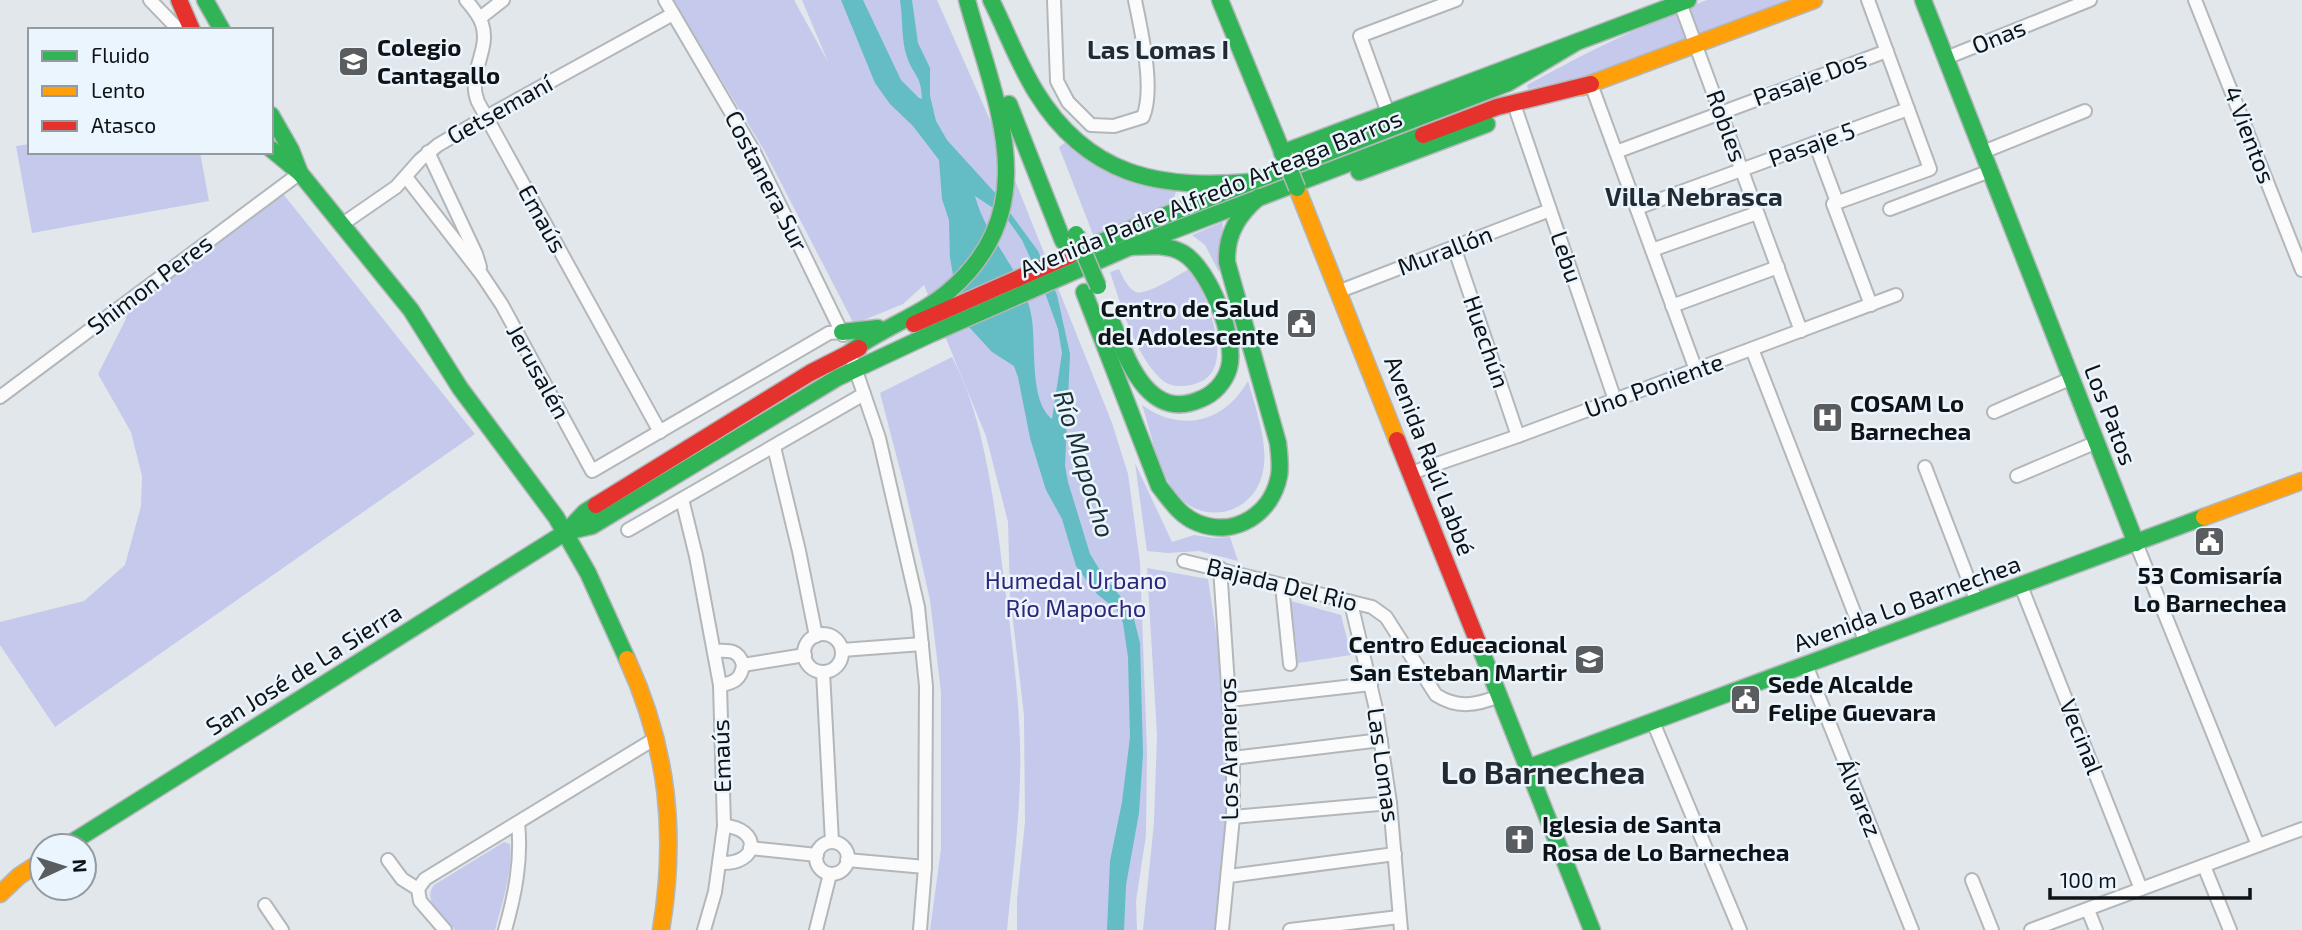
<svg xmlns="http://www.w3.org/2000/svg" width="2302" height="930" font-family="'Exo 2',sans-serif">
<style>
.green{fill:#c5c9eb}
.water{fill:#64bcc5;fill-rule:evenodd}
.lines{fill:none;stroke-linecap:round;stroke-linejoin:round}
.street-casing{stroke:#b3b7ba;stroke-width:16}
.fast-casing{stroke:#b3b7ba;stroke-width:19}
.slow-casing{stroke:#b3b7ba;stroke-width:19}
.jam-casing{stroke:#b3b7ba;stroke-width:19}
.street{stroke:#fbfbfc;stroke-width:12}
.fast{stroke:#30b455;stroke-width:16}
.slow{stroke:#ff9f0a;stroke-width:16}
.jam{stroke:#e5322d;stroke-width:16}
.fast-bridge-casing{stroke:#b3b7ba;stroke-width:19;stroke-linecap:butt}
.fast-bridge{stroke:#30b455;stroke-width:16}
.labels{text-anchor:middle;stroke-width:5;stroke-linejoin:round;paint-order:stroke}
.street-label{font-size:24px;fill:#0f1315;stroke:#ebf5fe}
.poi-label{font-size:24px;font-weight:bold;fill:#0f1315;stroke:#ebf5fe;text-anchor:start}
.park-label{font-size:24px;fill:#312578;stroke:#ebf5fe}
.neighbourhood-label{font-size:26px;font-weight:bold;fill:#232b31;stroke:#ebf5fe}
.water-label{font-size:26px;font-style:italic;fill:#1a2f31;stroke:#ebf5fe}
.district-label{font-size:32px;font-weight:bold;fill:#232b31;stroke:#ebf5fe}
</style>
<rect width="100%" height="100%" fill="#e2e7ec"/>
<g class="green">
<path d="M673 0H794L828 62 802 0H937L998 138 1112 423 1128 474 1140 562 1147 751 1146 835 1136 901 1137 930H1017V899L1025 822 1024 715 1010 595 1008 522 986 436 924 285 903 304 854 324 764 150Z"/>
<path d="M1707 0H1793L1595 74 1528 89 1527 85C1585 53 1644 24 1707 0Z"/>
<path d="M1066 142 1177 189 1172 203 1094 237 1059 147Z"/>
<path d="M30 144V152H200L209 201 32 233 16 146Z"/>
<path d="M276 185 475 434 55 727 0 645V622L84 601 125 565 141 506 142 476 131 432 98 374 126 319 119 301Z"/>
<path d="M1223 222 1219 272 1205 245 1192 235Z"/>
<path d="M1193 267C1204 297 1243 375 1191 385 1181 387 1169 387 1161 379 1135 355 1121 305 1110 272L1119 269C1123 277 1127 288 1136 292 1147 296 1181 273 1193 267Z"/>
<path d="M952 357C981 411 992 487 1000 548 1008 613 1018 678 1020 744 1022 803 1013 871 1007 930H930L941 849V692L930 600 904 485 880 393Z"/>
<path d="M1248 381C1255 406 1269 445 1263 471 1255 515 1201 528 1174 491 1157 467 1151 432 1142 405 1181 433 1224 423 1248 381Z"/>
<path d="M1135 463 1172 542 1194 535 1214 538 1230 537 1238 561 1199 551 1168 553 1147 551Z"/>
<path d="M1147 568 1208 579 1232 737 1222 930H1143L1154 823 1157 735Z"/>
<path d="M1291 601 1341 615 1351 655 1298 663Z"/>
<path d="M504 842 510 844C513 872 502 903 495 930H455C445 919 421 901 434 885Z"/>
</g>
<path class="water" d="M841 0H863L901 80 919 98 922 99C921 74 914 77 907 57 901 40 903 18 900 0H912L918 43 930 68V96L936 121 947 140 997 195 1038 251 1057 295 1070 354 1065 466 1068 482 1090 554 1101 572 1132 611 1140 643 1143 754 1139 813 1126 885 1124 930H1107L1110 861 1122 802 1130 737 1128 657 1123 623 1118 611 1097 594 1076 566 1062 519 1046 490 1030 438 1018 377 1014 366 992 352 969 327 955 286 950 258 949 220 942 199 939 160 913 126 890 104 875 83ZM975 196 1005 216 1022 240 1040 279 1058 329 1062 353 1052 419C1028 401 1037 341 1031 314 1023 271 986 239 975 196Z"/>
<g class="lines">
<defs>
<g id="street">
<path d="M150 0 179 30"/>
<path d="M466 0C472 7 479 15 482 24 491 51 466 73 478 102L660 432"/>
<path d="M665 0 753 150 843 335"/>
<path d="M1054 0 1057 81 1068 102 1091 125 1114 126 1143 117C1155 88 1141 31 1135 0"/>
<path d="M1679 0 1801 331"/>
<path d="M1868 0 1930 169 1833 204 1871 305"/>
<path d="M2195 0 2302 270"/>
<path d="M480 18 503 0"/>
<path d="M1946 58 2090 0"/>
<path d="M1591 84 1696 370"/>
<path d="M1388 113 1360 36 1456 0"/>
<path d="M1517 113 1615 400"/>
<path d="M1815 143 1837 202"/>
<path d="M428 152 476 254 480 267"/>
<path d="M1616 152 1887 51"/>
<path d="M1983 152 2085 111"/>
<path d="M406 177 482 275 502 305 592 471 829 333 842 332"/>
<path d="M1637 208 1908 109"/>
<path d="M1890 209 1990 171"/>
<path d="M341 225 396 187 420 160 438 145 486 117 673 14"/>
<path d="M1454 247 1518 436"/>
<path d="M1652 250 1757 213"/>
<path d="M1340 291 1550 210"/>
<path d="M1672 306 1778 267"/>
<path d="M1752 349 1866 643"/>
<path d="M853 362 879 438 918 607 926 686 925 867 920 930"/>
<path d="M0 397 300 173"/>
<path d="M1994 412 2072 378"/>
<path d="M774 447 799 551 816 636"/>
<path d="M1925 467 1977 602"/>
<path d="M1411 473 1518 436 1896 295"/>
<path d="M2017 476 2097 442"/>
<path d="M682 499 696 556 720 685 724 826 715 892 704 930"/>
<path d="M628 530 864 394"/>
<path d="M2136 543 2258 845"/>
<path d="M1184 561 1372 607 1386 617 1436 695C1458 709 1477 705 1499 696"/>
<path d="M1220 568 1233 758V817L1222 930"/>
<path d="M1282 586 1290 664"/>
<path d="M2021 586 2141 889"/>
<path d="M1351 603 1376 709 1390 803 1401 930"/>
<circle cx="823" cy="653" r="19"/>
<path d="M842 650 922 644"/>
<path d="M715 651C730 650 739 650 743 665 741 680 733 683 720 685"/>
<path d="M743 665 805 655"/>
<path d="M1806 665 1912 930"/>
<path d="M823 672 832 842"/>
<path d="M1230 700 1371 684"/>
<path d="M1653 722 1740 930"/>
<path d="M1233 758 1381 740"/>
<path d="M1233 817 1390 803"/>
<circle cx="832" cy="858" r="16"/>
<path d="M750 848 817 855"/>
<path d="M388 860 402 879 418 889"/>
<path d="M847 860 925 867"/>
<path d="M720 863C760 865 761 828 724 826"/>
<path d="M2204 866 2230 930"/>
<path d="M1229 876 1395 854"/>
<path d="M1972 880 1992 930"/>
<path d="M418 889 425 879 656 738"/>
<path d="M418 889 420 901 445 930"/>
<path d="M265 905 282 930"/>
<path d="M2088 910 2096 930"/>
<path d="M505 930C515 895 522 860 518 823"/>
<path d="M816 930 830 874"/>
<path d="M1290 930 1399 917"/>
<path d="M2031 930 2302 829"/>
</g>
<g id="fast">
<path d="M205 0 222 30"/>
<path d="M991 0C1006 30 1018 63 1036 92 1087 175 1158 190 1249 182"/>
<path d="M1220 0 1284 156"/>
<path d="M1923 0 2136 543"/>
<path d="M1009 104 1063 241"/>
<path d="M271 115 291 150 300 173"/>
<path d="M271 149 300 173 411 310 460 388 556 517 588 573 627 659"/>
<path d="M1282 153 1688 0"/>
<path d="M1359 172 1487 124"/>
<path d="M1069 256 1145 223 1508 83 1575 43"/>
<path d="M1084 292 1159 486C1170 500 1180 516 1198 523 1236 538 1272 513 1279 476 1281 466 1279 453 1278 443L1227 262C1226 234 1238 215 1259 197"/>
<path d="M1112 322C1127 359 1148 423 1201 399 1214 394 1225 382 1229 368 1237 339 1209 268 1183 253 1167 244 1148 246 1130 247"/>
<path d="M842 332 878 328"/>
<path d="M850 352C881 328 920 316 949 291 1047 207 995 103 967 0"/>
<path d="M566 532 592 526 837 378 931 334 1130 247 1423 135"/>
<path d="M1479 645 1592 930"/>
<path d="M1527 768 2204 517"/>
<path d="M66 846 566 532 585 512 596 505"/>
</g>
<g id="slow">
<path d="M1582 87 1814 0"/>
<path d="M1297 188 1397 440"/>
<path d="M2204 517 2302 481"/>
<path d="M627 659C668 748 677 834 661 930"/>
<path d="M0 894 19 876 42 861"/>
</g>
<g id="jam">
<path d="M179 0 192 30"/>
<path d="M1423 135 1497 107 1591 84"/>
<path d="M914 324 1069 256"/>
<path d="M1397 440 1479 645"/>
<path d="M596 505 810 373 859 348"/>
</g>
</defs>
<use href="#street" class="street-casing"/>
<use href="#fast" class="fast-casing"/>
<use href="#slow" class="slow-casing"/>
<use href="#jam" class="jam-casing"/>
<use href="#street" class="street"/>
<use href="#fast" class="fast"/>
<use href="#slow" class="slow"/>
<use href="#jam" class="jam"/>
<defs>
<g id="fast-bridge">
<path d="M1284 156 1297 188"/>
<path d="M1076 234 1098 286"/>
</g>
</defs>
<use href="#fast-bridge" class="fast-bridge-casing"/>
<use href="#fast-bridge" class="fast-bridge"/>
</g>
<defs>
<symbol id="school-square" viewBox="-11 -11 22 22"><rect x="-9" y="-9" width="18" height="18" rx="4" fill="#595d60" stroke="#ebf5fe"/><path d="M0-5L7-2L0 1L-7-2ZM-4 1L0 2.5L4 1V4Q0 6-4 4Z" fill="#fff"/></symbol>
<symbol id="civic-square" viewBox="-11 -11 22 22"><rect x="-9" y="-9" width="18" height="18" rx="4" fill="#595d60" stroke="#ebf5fe"/><path d="M-.6-6.5H3V-4.5H.6V-3L4-1V1h2V6H-6V1h2V-1L-.6-3ZM-1.2 2.5V6h2.4V2.5Z" fill="#fff"/></symbol>
<symbol id="hospital-square" viewBox="-11 -11 22 22"><rect x="-9" y="-9" width="18" height="18" rx="4" fill="#595d60" stroke="#ebf5fe"/><path d="M-5-5h3v3.5h4V-5h3V5h-3V1.5h-4V5h-3Z" fill="#fff"/></symbol>
<symbol id="church-square" viewBox="-11 -11 22 22"><rect x="-9" y="-9" width="18" height="18" rx="4" fill="#595d60" stroke="#ebf5fe"/><path d="M-1.2-6h2.4v3.5h3.3v2.4h-3.3V6h-2.4V-.1h-3.3v-2.4h3.3Z" fill="#fff"/></symbol>
</defs>
<g fill-rule="evenodd">
<use href="#school-square" x="336" y="44" width="35" height="35"/>
<use href="#civic-square" x="1284" y="306" width="35" height="35"/>
<use href="#hospital-square" x="1810" y="400" width="35" height="35"/>
<use href="#civic-square" x="2192" y="524" width="35" height="35"/>
<use href="#school-square" x="1572" y="642" width="35" height="35"/>
<use href="#civic-square" x="1728" y="682" width="35" height="35"/>
<use href="#church-square" x="1502" y="822" width="35" height="35"/>
</g>
<g class="labels">
<g class="street-label">
<text transform="translate(1999 37) rotate(-22)" y="8">Onas</text>
<text transform="translate(1810 79) rotate(-20)" y="8">Pasaje Dos</text>
<text transform="translate(500 110) rotate(-29)" y="8">Getsemaní</text>
<text transform="translate(1726 126) rotate(70)" y="8">Robles</text>
<text transform="translate(2249 135) rotate(69)" y="8">4 Vientos</text>
<text transform="translate(1812 145) rotate(-20)" y="8">Pasaje 5</text>
<text transform="translate(766 181) rotate(63)" y="8">Costanera Sur</text>
<text transform="translate(1211 194) rotate(-22)" y="8">Avenida Padre Alfredo Arteaga Barros</text>
<text transform="translate(542 219) rotate(61)" y="8">Emaús</text>
<text transform="translate(1445 251) rotate(-21)" y="8">Murallón</text>
<text transform="translate(1566 257) rotate(71)" y="8">Lebu</text>
<text transform="translate(150 285) rotate(-37)" y="8">Shimon Peres</text>
<text transform="translate(1486 342) rotate(71)" y="8">Huechún</text>
<text transform="translate(538 372) rotate(61)" y="8">Jerusalén</text>
<text transform="translate(1654 386) rotate(-20)" y="8">Uno Poniente</text>
<text transform="translate(2110 415) rotate(69)" y="8">Los Patos</text>
<text transform="translate(1429 456) rotate(69)" y="8">Avenida Raúl Labbé</text>
<text transform="translate(1282 585) rotate(14)" y="8">Bajada Del Rio</text>
<text transform="translate(1907 604) rotate(-20)" y="8">Avenida Lo Barnechea</text>
<text transform="translate(304 670) rotate(-32)" y="8">San José de La Sierra</text>
<text transform="translate(2081 737) rotate(68)" y="8">Vecinal</text>
<text transform="translate(1229 749) rotate(-91)" y="8">Los Araneros</text>
<text transform="translate(722 756) rotate(-92)" y="8">Emaús</text>
<text transform="translate(1383 765) rotate(82)" y="8">Las Lomas</text>
<text transform="translate(1859 798) rotate(68)" y="8">Álvarez</text>
</g>
<g class="poi-label">
<text x="377" y="56">Colegio<tspan x="377" dy="28">Cantagallo</tspan></text>
<text x="1279" y="317" text-anchor="end">Centro de Salud<tspan x="1279" dy="28">del Adolescente</tspan></text>
<text x="1850" y="412">COSAM Lo<tspan x="1850" dy="28">Barnechea</tspan></text>
<text x="2210" y="584" text-anchor="middle">53 Comisaría<tspan x="2210" dy="28">Lo Barnechea</tspan></text>
<text x="1567" y="653" text-anchor="end">Centro Educacional<tspan x="1567" dy="28">San Esteban Martir</tspan></text>
<text x="1768" y="693">Sede Alcalde<tspan x="1768" dy="28">Felipe Guevara</tspan></text>
<text x="1542" y="833">Iglesia de Santa<tspan x="1542" dy="28">Rosa de Lo Barnechea</tspan></text>
</g>
<g class="park-label">
<text x="1076" y="589">Humedal Urbano<tspan x="1076" dy="28">Río Mapocho</tspan></text>
</g>
<g class="neighbourhood-label">
<text x="1158" y="59">Las Lomas I</text>
<text x="1694" y="206">Villa Nebrasca</text>
</g>
<g class="water-label">
<text transform="translate(1084 464) rotate(73)" y="9">Río Mapocho</text>
</g>
<g class="district-label">
<text x="1543" y="784">Lo Barnechea</text>
</g>
</g>
<rect x="28" y="28" width="245" height="126" fill="#ebf5fe" stroke="#939ba1" stroke-width="2"/>
<rect x="42" y="51" width="35" height="10" fill="#30b455" stroke="#939ba1" stroke-width="2"/>
<text x="91" y="63" font-size="21" fill="#0f1315">Fluido</text>
<rect x="42" y="86" width="35" height="10" fill="#ff9f0a" stroke="#939ba1" stroke-width="2"/>
<text x="91" y="98" font-size="21" fill="#0f1315">Lento</text>
<rect x="42" y="121" width="35" height="10" fill="#e5322d" stroke="#939ba1" stroke-width="2"/>
<text x="91" y="133" font-size="21" fill="#0f1315">Atasco</text>
<g transform="translate(63 867) rotate(86)"><circle r="33" fill="#ebf5fe" stroke="#939ba1" stroke-width="2"/>
<path d="M0-5L12 26L0 18L-12 26Z" fill="#595d60"/>
<text y="-10" font-size="19" font-weight="bold" text-anchor="middle" fill="#0f1315">N</text>
</g>
<path d="M2050 888v10h200v-10" fill="none" stroke="#0f1315" stroke-width="3.5"/>
<text x="2060" y="888" font-size="21" fill="#0f1315" stroke="#ebf5fe" stroke-width="5" paint-order="stroke">100 m</text>
</svg>
